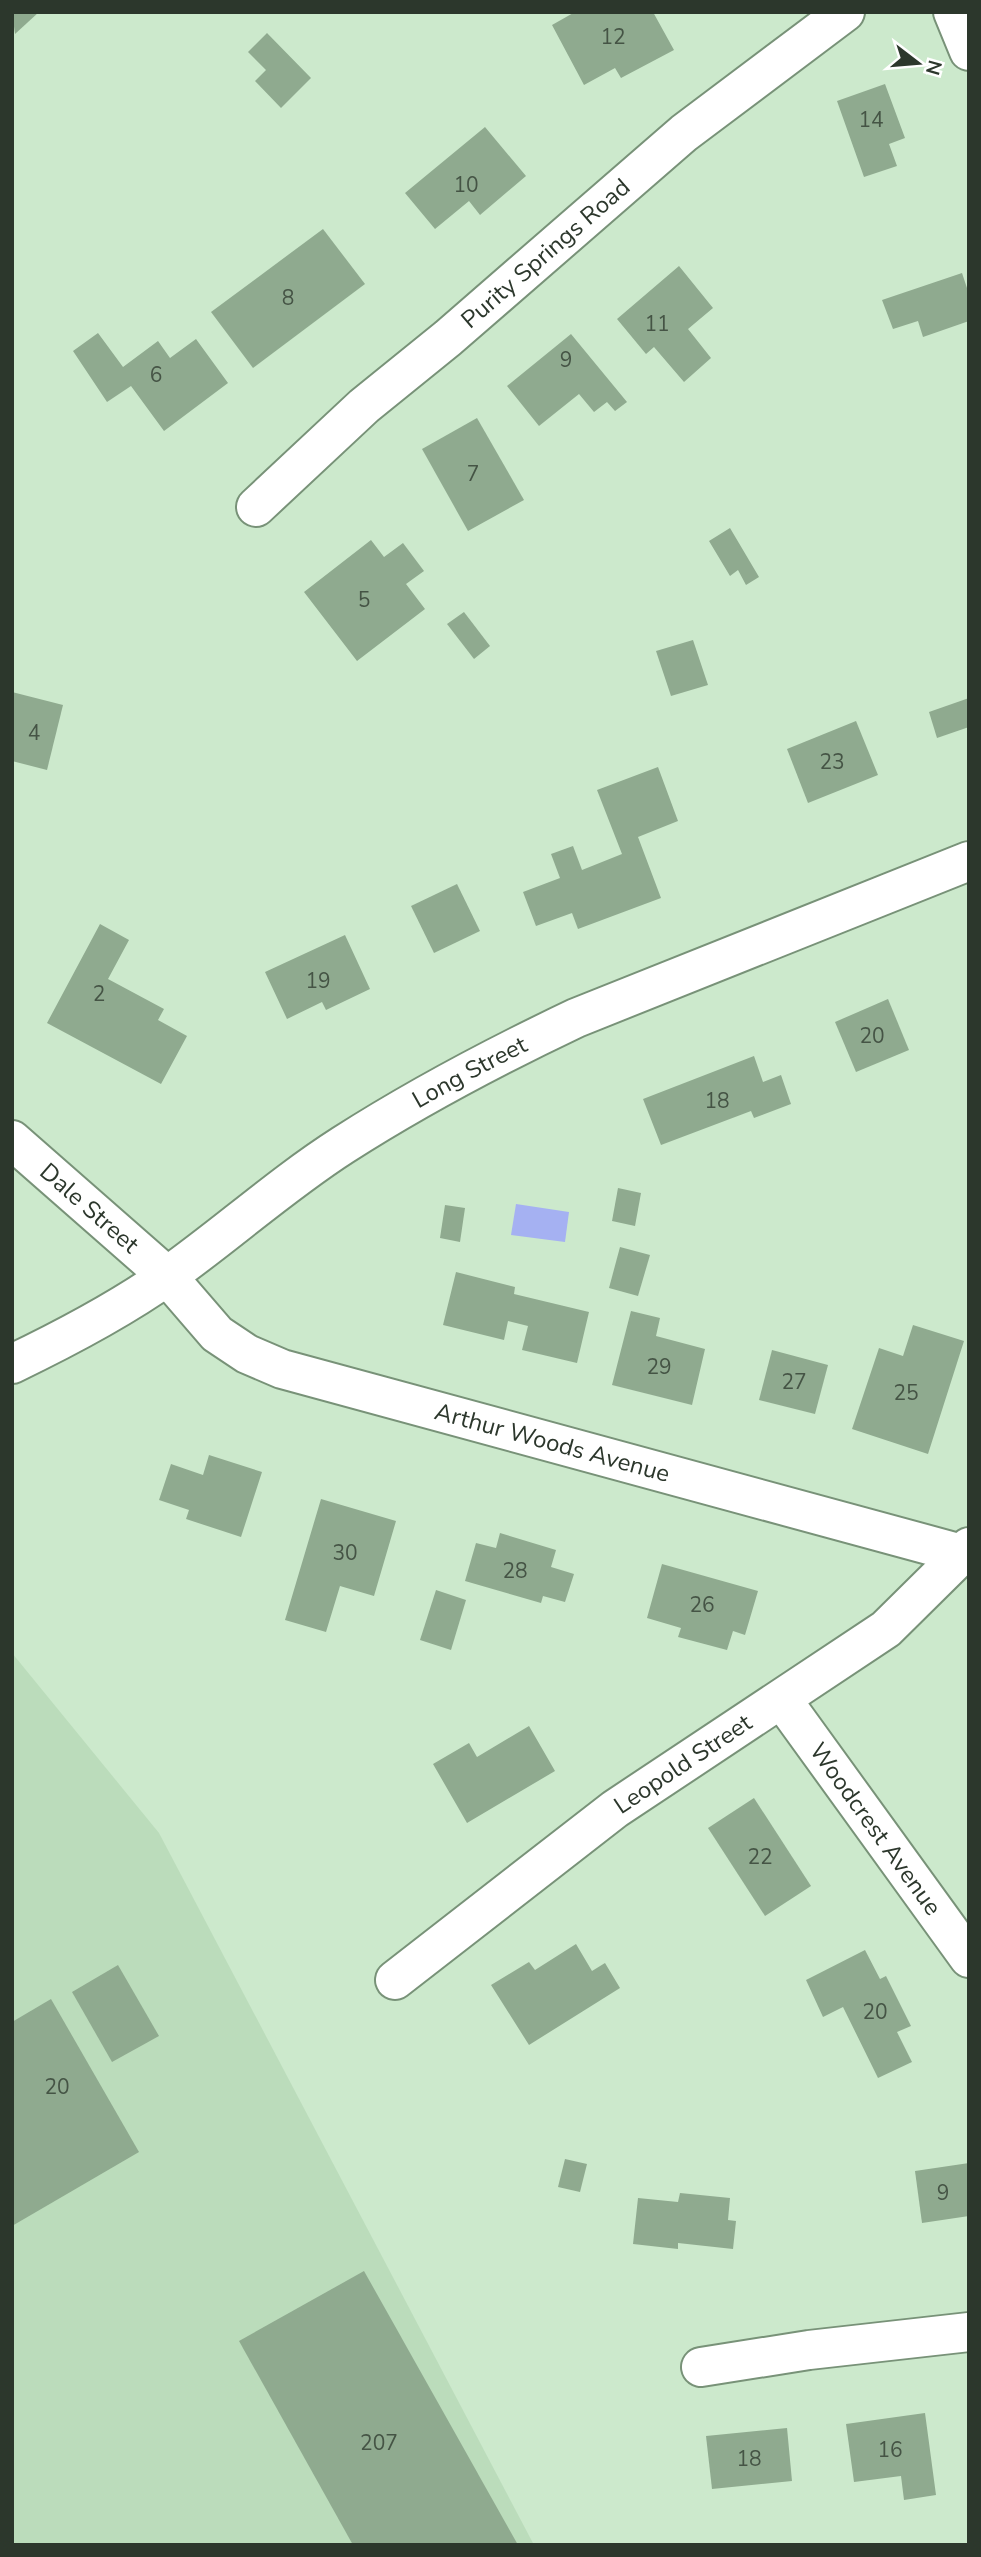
<svg xmlns="http://www.w3.org/2000/svg" width="981" height="2557" font-family="'Nunito Sans',sans-serif">
<style>
.built{fill:#bbdcbb}
.water{fill:#a5b1f2}
.building{fill:#8faa8f}
.lines{fill:none;stroke-linecap:round;stroke-linejoin:round}
.street-casing{stroke:#789278;stroke-width:42}
.street{stroke:#fff;stroke-width:38}
.labels{text-anchor:middle;stroke-width:6;stroke-linejoin:round;paint-order:stroke}
.number-label{font-size:21px;fill:#455445}
.street-label{font-size:24px;fill:#2c372c;stroke:#fff}
</style>
<rect width="100%" height="100%" fill="#cce9cc"/>
<path class="built" d="M12 1653 159 1833 534 2545H12Z"/>
<path class="water" d="M516 1204 569 1212 565 1242 511 1235Z"/>
<g class="building">
<path d="M12 12H39L15 34Z"/>
<path d="M575 12H653L674 50 621 78 615 68 584 85 552 25Z"/>
<path d="M267 33 311 78 281 108 255 81 266 70 248 52Z"/>
<path d="M885 84 905 138 889 144 897 166 864 177 837 101Z"/>
<path d="M485 127 526 176 480 215 469 201 435 229 405 193Z"/>
<path d="M323 229 365 284 253 368 211 312Z"/>
<path d="M679 266 713 308 688 329 711 358 684 382 654 347 646 354 617 319Z"/>
<path d="M962 273 969 294V321L923 337 918 321 893 329 882 300Z"/>
<path d="M98 333 123 367 158 341 170 358 196 339 228 383 164 431 131 386 107 402 73 351Z"/>
<path d="M571 334 627 402 615 411 607 402 594 412 579 394 539 426 507 386Z"/>
<path d="M477 418 524 500 468 531 422 449Z"/>
<path d="M730 528 759 577 746 585 738 570 730 576 709 541Z"/>
<path d="M371 540 384 557 403 543 424 571 406 584 425 609 357 661 304 592Z"/>
<path d="M464 612 490 646 474 659 447 624Z"/>
<path d="M693 640 708 685 671 696 656 651Z"/>
<path d="M12 692 63 705 47 770 12 761Z"/>
<path d="M969 698V727L937 738 929 712Z"/>
<path d="M856 721 878 775 808 803 787 749Z"/>
<path d="M658 767 678 821 638 837 661 898 578 929 572 913 536 926 523 892 560 878 551 854 573 846 582 870 622 854 597 790Z"/>
<path d="M457 884 480 931 434 953 411 906Z"/>
<path d="M100 924 129 940 108 979 164 1009 158 1020 187 1036 161 1084 47 1023Z"/>
<path d="M345 935 370 989 326 1010 322 1002 287 1019 265 972Z"/>
<path d="M888 999 909 1050 856 1072 835 1022Z"/>
<path d="M754 1056 763 1082 781 1075 791 1104 754 1118 751 1111 661 1145 643 1099Z"/>
<path d="M618 1188 641 1193 635 1226 612 1221Z"/>
<path d="M445 1205 465 1208 460 1242 440 1238Z"/>
<path d="M620 1247 650 1255 638 1296 609 1288Z"/>
<path d="M456 1272 515 1287 514 1294 589 1312 577 1363 522 1350 528 1326 508 1321 504 1340 443 1325Z"/>
<path d="M631 1311 660 1318 656 1336 705 1349 692 1405 612 1385Z"/>
<path d="M913 1325 964 1341 928 1454 852 1429 879 1348 903 1356Z"/>
<path d="M772 1350 828 1365 815 1414 759 1400Z"/>
<path d="M209 1455 262 1472 241 1537 186 1519 189 1510 159 1500 171 1464 203 1475Z"/>
<path d="M321 1499 396 1521 374 1596 340 1586 326 1632 285 1620Z"/>
<path d="M500 1533 556 1550 551 1567 574 1574 565 1602 543 1596 541 1603 465 1581 476 1543 496 1548Z"/>
<path d="M662 1564 758 1591 745 1635 733 1631 727 1650 678 1637 681 1628 647 1618Z"/>
<path d="M436 1590 466 1600 451 1650 420 1640Z"/>
<path d="M529 1726 555 1771 467 1823 433 1764 469 1743 477 1757Z"/>
<path d="M754 1798 811 1886 765 1916 708 1828Z"/>
<path d="M576 1944 592 1971 605 1963 620 1988 529 2045 491 1985 529 1962 535 1970Z"/>
<path d="M865 1950 880 1979 886 1976 911 2026 897 2032 912 2062 878 2078 843 2007 823 2017 806 1980Z"/>
<path d="M118 1965 159 2036 112 2062 72 1992Z"/>
<path d="M51 1999 139 2152 12 2226V2022Z"/>
<path d="M565 2159 587 2164 580 2192 558 2187Z"/>
<path d="M969 2163V2216L922 2223 915 2171Z"/>
<path d="M680 2193 730 2198 728 2220 736 2221 733 2249 678 2243V2249L633 2244 638 2198 678 2202Z"/>
<path d="M364 2271 518 2545H353L239 2341Z"/>
<path d="M925 2413 936 2495 904 2500 901 2476 854 2482 846 2424Z"/>
<path d="M787 2428 792 2481 712 2489 706 2436Z"/>
</g>
<g class="lines">
<defs>
<g id="street">
<path d="M953 12 969 51"/>
<path id="s1" d="M256 507 364 406 448 338 684 133 845 12"/>
<path id="s2" d="M12 1140 167 1276 217 1334 247 1354 282 1369 969 1556"/>
<path id="s3" d="M12 1364C62 1340 124 1307 169 1275 228 1233 282 1184 343 1145 418 1097 496 1056 576 1018L969 861"/>
<path id="s4" d="M783 1701 969 1958"/>
<path id="s5" d="M395 1980 615 1809 886 1629 969 1547"/>
<path d="M701 2367 809 2350 969 2332"/>
</g>
</defs>
<use href="#street" class="street-casing"/>
<use href="#street" class="street"/>
</g>
<g class="labels">
<g class="number-label">
<text x="613" y="44">12</text>
<text x="871" y="127">14</text>
<text x="466" y="192">10</text>
<text x="288" y="305">8</text>
<text x="657" y="331">11</text>
<text x="566" y="367">9</text>
<text x="156" y="382">6</text>
<text x="473" y="481">7</text>
<text x="364" y="607">5</text>
<text x="34" y="740">4</text>
<text x="832" y="769">23</text>
<text x="318" y="988">19</text>
<text x="99" y="1001">2</text>
<text x="872" y="1043">20</text>
<text x="717" y="1108">18</text>
<text x="659" y="1374">29</text>
<text x="794" y="1389">27</text>
<text x="906" y="1400">25</text>
<text x="345" y="1560">30</text>
<text x="515" y="1578">28</text>
<text x="702" y="1612">26</text>
<text x="760" y="1864">22</text>
<text x="875" y="2019">20</text>
<text x="57" y="2094">20</text>
<text x="943" y="2200">9</text>
<text x="379" y="2450">207</text>
<text x="890" y="2457">16</text>
<text x="749" y="2466">18</text>
</g>
<g class="street-label">
<text dy="8" stroke="none"><textPath href="#s1" startOffset="385">Purity Springs Road</textPath></text>
<text dy="8" stroke="none"><textPath href="#s3" startOffset="544">Long Street</textPath></text>
<text dy="8" stroke="none"><textPath href="#s2" startOffset="103">Dale Street</textPath></text>
<text dy="8" stroke="none"><textPath href="#s2" startOffset="637">Arthur Woods Avenue</textPath></text>
<text dy="8" stroke="none"><textPath href="#s5" startOffset="360">Leopold Street</textPath></text>
<text dy="8" stroke="none"><textPath href="#s4" startOffset="158">Woodcrest Avenue</textPath></text>
</g>
</g>
<rect width="981" height="2557" fill="none" stroke="#2c372c" stroke-width="28"/>
<g transform="translate(918 63) rotate(106)" stroke="#ffffff" stroke-width="5" paint-order="stroke">
<path d="M0-5L12 26L0 18L-12 26Z" fill="#2c372c"/>
<text y="-10" font-size="19" font-weight="bold" text-anchor="middle" fill="#2c372c">N</text>
</g>
</svg>
